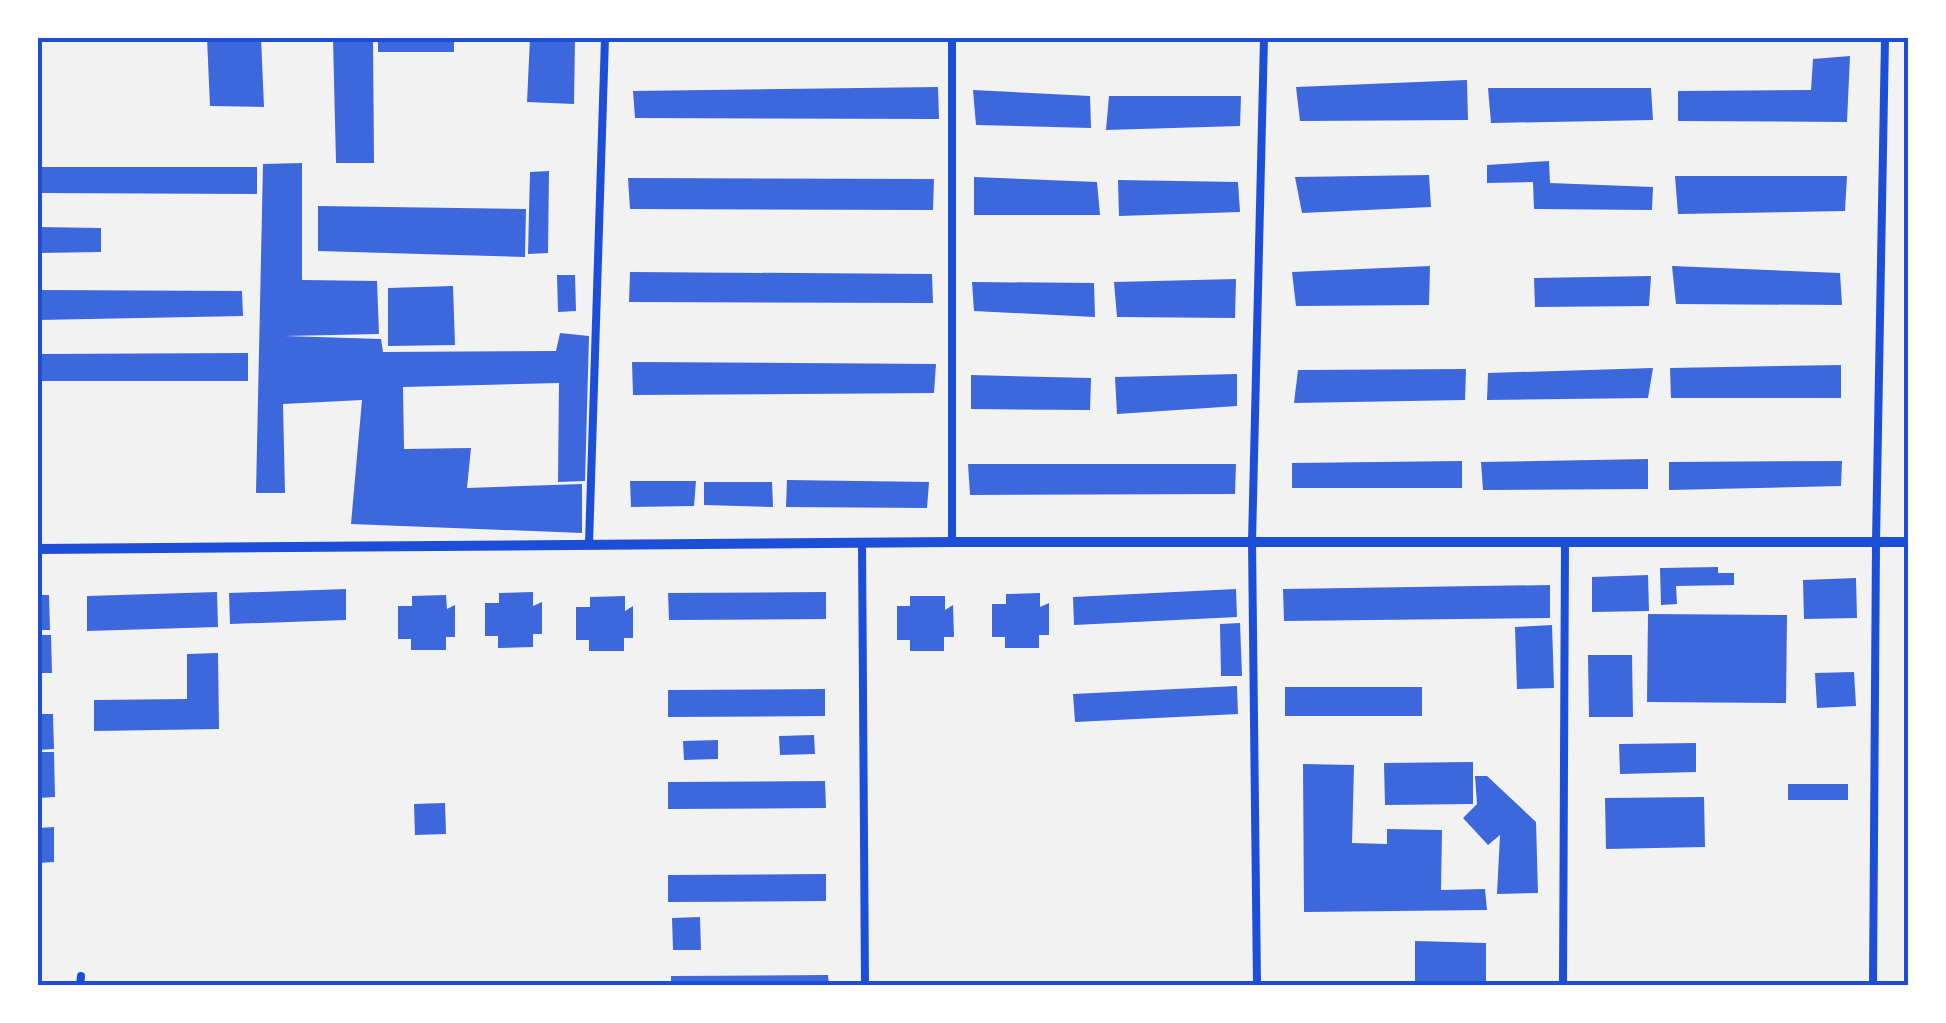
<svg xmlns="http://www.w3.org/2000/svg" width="1946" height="1023" font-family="'DejaVu Sans',sans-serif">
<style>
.building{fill:#3d67dc}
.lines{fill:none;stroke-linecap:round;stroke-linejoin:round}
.minor{stroke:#1d4ed8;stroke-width:8}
.tertiary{stroke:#1d4ed8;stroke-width:10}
.neatline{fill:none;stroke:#1d4ed8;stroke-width:4}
</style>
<rect width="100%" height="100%" fill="#f2f2f2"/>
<g class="building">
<path d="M207 38H261L264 107 210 106Z"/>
<path d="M333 38H373L374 163H336Z"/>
<rect x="378" y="38" width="76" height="14"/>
<path d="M530 38H575L574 104 527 102Z"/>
<path d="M1850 56 1847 122 1678 121V91L1811 90 1813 59Z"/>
<path d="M1467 80 1468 120 1300 121 1296 87Z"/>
<path d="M938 87 939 119 635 118 633 91Z"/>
<path d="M1488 88H1651L1653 120 1491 123Z"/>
<path d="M973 90 1090 96 1091 128 976 125Z"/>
<path d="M1109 96H1241L1240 126 1106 130Z"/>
<path d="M1549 161 1550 183 1653 187 1652 210 1534 209 1533 182 1487 183V165Z"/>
<path d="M302 163V280L377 281 379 334 284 336 381 339 383 352 556 351 560 333 589 336 585 481 558 482 559 383 403 387 404 449 471 448 467 488 582 484V533L351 524 362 400 283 404 285 493H256L263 164Z"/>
<path d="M38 167H257V194L38 193Z"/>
<path d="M549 171 548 253 528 254 530 172Z"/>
<path d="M1429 175 1431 207 1302 213 1295 177Z"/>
<path d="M1675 176H1847L1845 211 1678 214Z"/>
<path d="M974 177 1097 182 1100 215H974Z"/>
<path d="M628 178 934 179 933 210 630 209Z"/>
<path d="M1118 180 1238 182 1240 212 1119 216Z"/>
<path d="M318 206 526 209 525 257 318 251Z"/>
<path d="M38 227 101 228V252L38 253Z"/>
<path d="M1430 266 1429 305 1296 306 1292 272Z"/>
<path d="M1672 266 1840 273 1842 305 1676 304Z"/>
<path d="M630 272 932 274 933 303 629 302Z"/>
<path d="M557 275H575L576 311 558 312Z"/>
<path d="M1651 276 1649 306 1535 307 1534 278Z"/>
<path d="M1236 279 1235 318 1117 317 1114 282Z"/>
<path d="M972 282 1094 283 1095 317 974 311Z"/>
<path d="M453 286 455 345 388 346V288Z"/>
<path d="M38 290 242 291 243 316 38 320Z"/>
<path d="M248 353V381H38V354Z"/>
<path d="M632 362 936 364 934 393 633 395Z"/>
<path d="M1841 365V398H1671L1670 368Z"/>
<path d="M1653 368 1648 398 1487 400 1488 373Z"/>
<path d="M1466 369 1465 400 1294 403 1298 370Z"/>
<path d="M1237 374V406L1117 414 1115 377Z"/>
<path d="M971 375 1091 378 1090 410 971 409Z"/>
<path d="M1648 459V489L1483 490 1481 462Z"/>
<path d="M1462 461V488H1292V463Z"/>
<path d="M1842 461 1841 486 1669 490V462Z"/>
<path d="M968 464H1236L1235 494 970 495Z"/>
<path d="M1906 479H1908V510H1904Z"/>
<path d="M787 480 929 482 927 508 786 507Z"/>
<path d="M630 481H696L694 506 631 507Z"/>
<path d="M704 482H772L773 507 704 505Z"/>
<path d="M1718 567V573H1734V585L1676 586 1677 604 1661 605 1660 568Z"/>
<path d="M1648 575 1649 611 1592 612V577Z"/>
<path d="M1856 578 1857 618 1804 619 1803 580Z"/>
<path d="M1550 585V618L1284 621 1283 589Z"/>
<path d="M346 589V620L230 624 229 593Z"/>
<path d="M1236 589 1237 617 1074 625 1073 597Z"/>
<path d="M217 592 218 627 87 631V596Z"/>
<path d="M533 592V606L542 602V634H533V647L498 648V636H485V603H499V593Z"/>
<path d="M826 592V619L669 620 668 593Z"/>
<path d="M1040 593V607L1049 603V635H1039V648H1005V637H992V604H1006V594Z"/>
<path d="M38 595H49L50 630H38Z"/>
<path d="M446 595 447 609 455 605V637H446V650H411V639H398V606H412V596Z"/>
<path d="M625 596V611L633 606V638H624V651H589V640H576V607H590V597Z"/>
<path d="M910 596H945V610L953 605 954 637H944V651H910V640H897V606H910Z"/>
<path d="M1648 614 1787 615 1786 703 1647 702Z"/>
<path d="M1240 623 1242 676H1221L1220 624Z"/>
<path d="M1552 625 1554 688 1517 689 1515 627Z"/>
<path d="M38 635H51L52 673H38Z"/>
<path d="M218 653 219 729 94 731V700L187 699V654Z"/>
<path d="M1588 655H1632L1633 717H1589Z"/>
<path d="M1854 672 1856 706 1817 708 1815 673Z"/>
<path d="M1237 686 1238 714 1075 722 1073 694Z"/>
<rect x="1285" y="687" width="137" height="29"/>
<path d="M825 689V716L668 717V690Z"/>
<path d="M38 714H53L54 749 38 750Z"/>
<path d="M814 735 815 754 780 755 779 736Z"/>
<path d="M718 740V759L684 760 683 741Z"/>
<path d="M1696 743V772L1620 774 1619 744Z"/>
<path d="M38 752H54L55 797 38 798Z"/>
<path d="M1473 762V804L1385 805 1384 763Z"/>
<path d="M1303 764 1354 765 1352 843 1387 844V829L1442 830 1441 890 1485 889 1487 910 1304 912Z"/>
<path d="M1475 776H1487L1536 822 1538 893 1497 894 1500 835 1488 845 1463 818 1477 804Z"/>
<path d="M825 781 826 808 668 809V782Z"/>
<rect x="1788" y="784" width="60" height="16"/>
<path d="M1704 797 1705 847 1606 849 1605 798Z"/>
<path d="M445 803 446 834 415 835 414 804Z"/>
<path d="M54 827V862L38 863V828Z"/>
<path d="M826 874V901L668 902V875Z"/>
<path d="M700 917 701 950H673L672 918Z"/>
<path d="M1415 941 1486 943V986H1415Z"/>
<path d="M828 975 829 986H671V976Z"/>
</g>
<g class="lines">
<g class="minor">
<path d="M952 38V542"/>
<path d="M862 543 865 986"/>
<path d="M589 544 605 38"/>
<path d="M80 986 81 976"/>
<path d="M1257 986 1252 542 1264 38"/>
<path d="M1563 986 1565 542"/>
<path d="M1873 986 1876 542 1885 38"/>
</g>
<path class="tertiary" d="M38 549 952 542H1908"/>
</g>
<rect width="1946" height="1023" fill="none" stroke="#ffffff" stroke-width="80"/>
<rect x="40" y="40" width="1866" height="943" class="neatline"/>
</svg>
